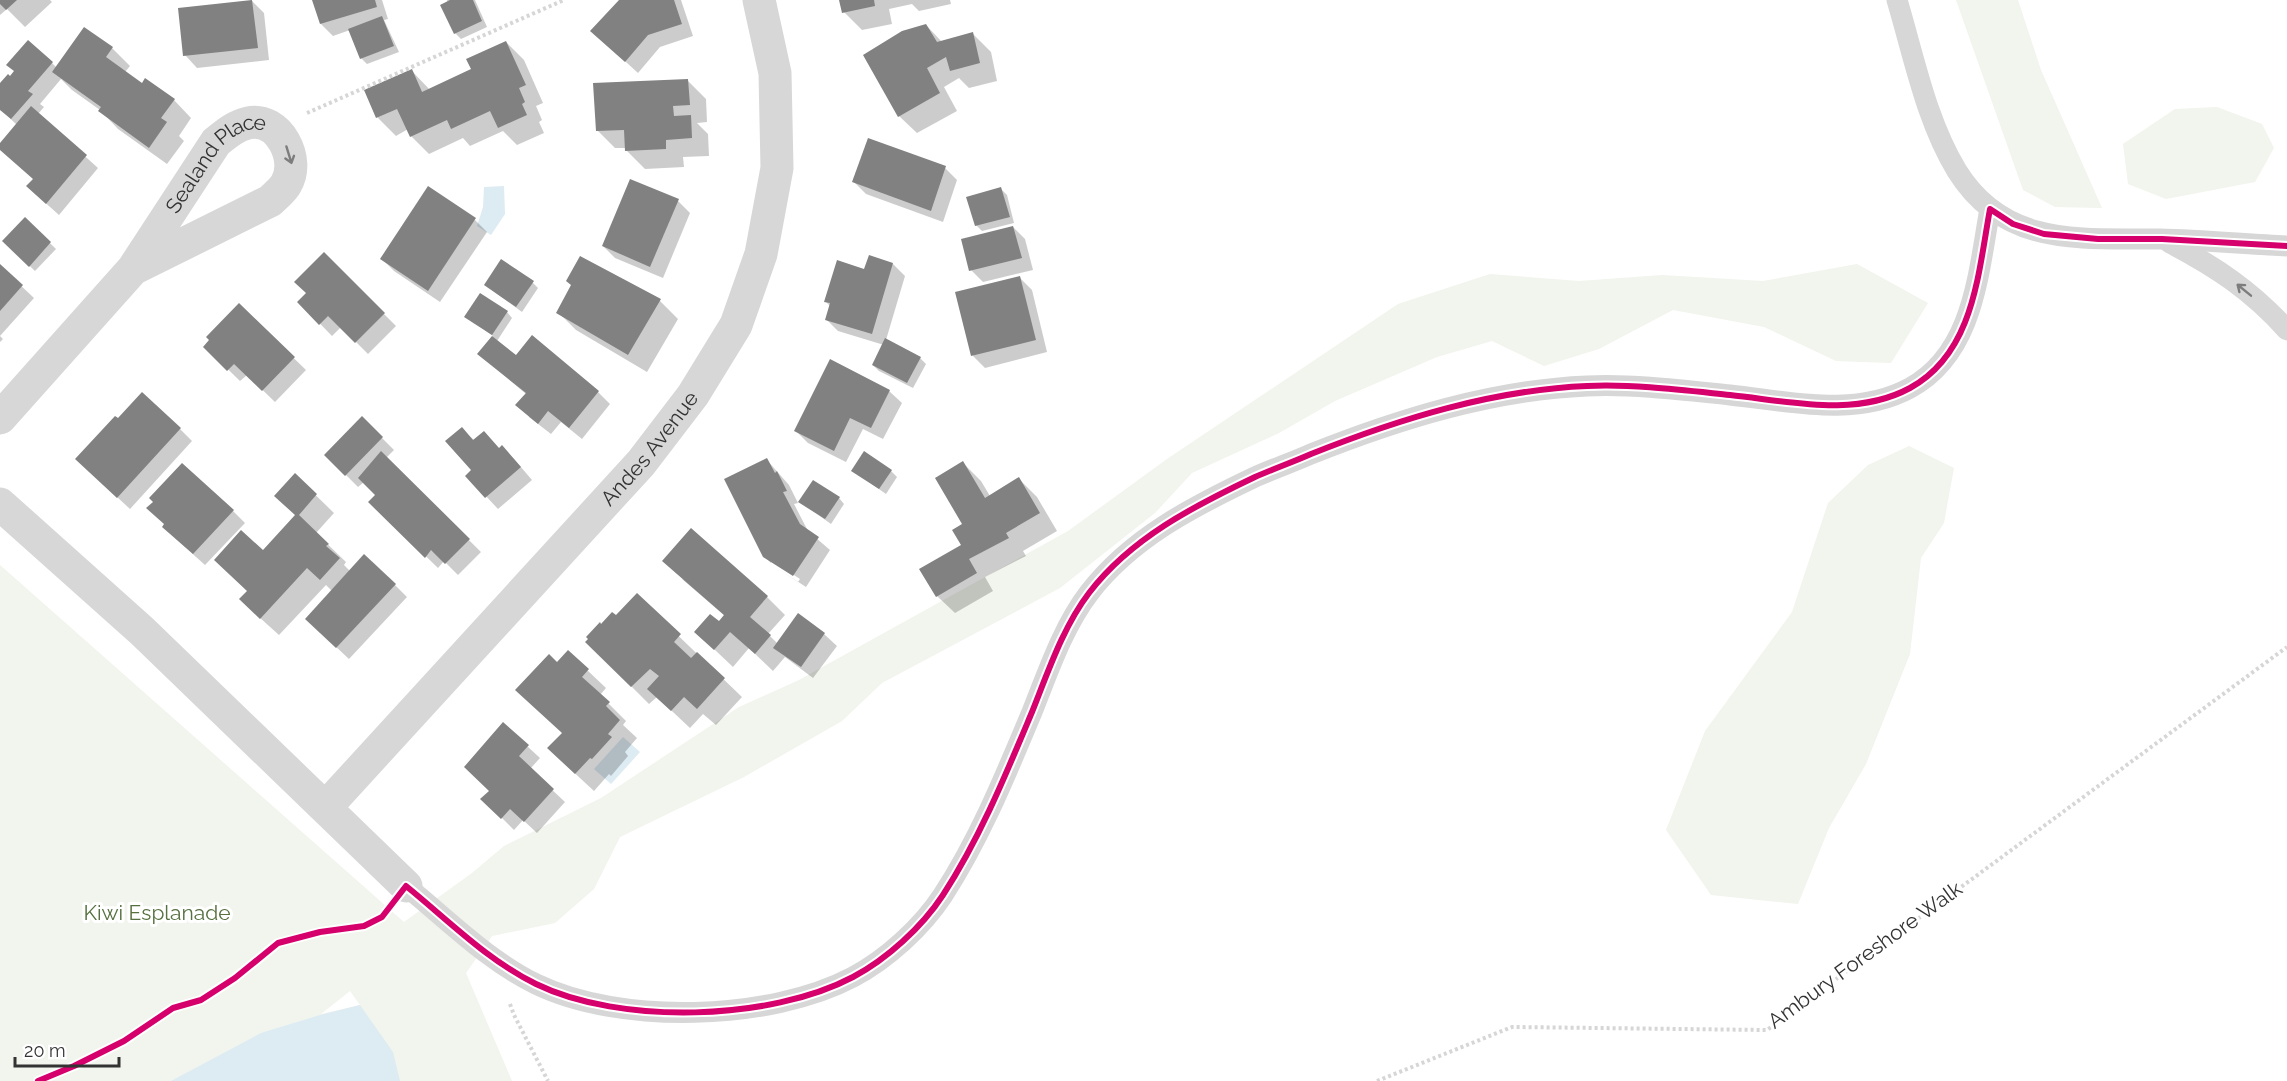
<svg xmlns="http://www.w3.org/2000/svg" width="2287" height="1081" font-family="Raleway,sans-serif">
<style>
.green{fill:#f1f5ed;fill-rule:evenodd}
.water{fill:#ddebf3}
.shadow{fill:#0003}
.building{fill:#818181}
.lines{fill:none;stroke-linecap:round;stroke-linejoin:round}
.path{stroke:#d6d6d6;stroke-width:4;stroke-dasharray:3 3;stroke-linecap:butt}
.service{stroke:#d7d7d7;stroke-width:21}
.minor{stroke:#d7d7d7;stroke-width:33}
.cycleway-casing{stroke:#fff;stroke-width:10}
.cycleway{stroke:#d6006c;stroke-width:6}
.oneway{stroke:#7d7d7d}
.labels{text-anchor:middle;stroke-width:6;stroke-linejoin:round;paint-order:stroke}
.street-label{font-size:21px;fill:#333;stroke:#fff}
.park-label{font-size:21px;fill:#56703f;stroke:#fff}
</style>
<rect width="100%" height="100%" fill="#fff"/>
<g class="green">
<path d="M1956 0H2018L2041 70 2102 208 2055 207 2023 190Z"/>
<path d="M2217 107 2262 124 2274 148 2255 182 2166 199 2128 184 2123 144 2175 109Z"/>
<path d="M1857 264 1928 303 1891 363 1836 361 1764 327 1673 310 1599 349 1544 366 1492 341 1437 357 1335 401 1279 433 1192 473 1155 513 1060 588 882 683 842 721 744 777 620 837 594 889 555 923 492 936 466 973 512 1081H0V565L404 922 472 873 504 846 601 798 739 707 799 680 1068 531 1167 459 1398 304 1490 274 1579 281 1662 275 1763 281ZM350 991 360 1005 321 1014Z"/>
<path d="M1909 446 1954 468 1944 523 1921 558 1910 654 1866 764 1829 828 1798 904 1711 895 1666 830 1705 731 1792 612 1828 503 1868 465Z"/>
</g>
<g class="water">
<path d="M504 186 505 214 491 235 477 226 483 207 484 187Z"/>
<path d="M623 737 640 752 611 784 594 769Z"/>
<path d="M360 1005 393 1052 400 1081H171L261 1033 320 1015Z"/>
</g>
<g class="shadow">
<path d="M0 0H50L52 2 25 27 7 9 0 15Z"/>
<path d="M314 0H382L388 19 384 20 399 52 367 64 361 58 350 30 333 36 321 24Z"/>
<path d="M447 0H475L487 27 461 39 455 33Z"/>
<path d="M621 0H681L693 36 660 47 638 73 604 42Z"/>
<path d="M841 0H950L951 4 919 11 912 4 889 9 892 24 862 30 844 12Z"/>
<path d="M252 1 264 13 269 60 197 68 185 55Z"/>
<path d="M926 25 942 42 973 34 991 52 997 81 969 88 959 78 944 87 957 111 917 133 899 116Z"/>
<path d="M506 42 524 60 543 103 536 106 542 120 539 122 544 133 517 145 503 131 470 146 463 138 429 154 411 136 408 129 396 136 378 118 366 91 411 70 430 90 473 70Z"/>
<path d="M112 48 130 66 125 72 142 85 174 100 191 118 179 136 184 141 167 164 118 129 100 110 72 90 61 79 40 104 44 107 38 114 98 168 59 215 40 198 34 179 0 149V145L17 125 0 109V86L10 78 52 63 57 68Z"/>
<path d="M688 81 706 99 707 122 697 123 708 134 709 156 683 157 684 167 645 169 627 151V148H615L597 130Z"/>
<path d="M945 168 957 180 943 222 866 194 854 182Z"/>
<path d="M1001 189 1007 195 1014 223 982 231 976 225Z"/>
<path d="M678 201 690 213 663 278 615 258 603 246Z"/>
<path d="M25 219 56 249 35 271 4 241Z"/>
<path d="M475 220 487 232 440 302 394 271 382 259Z"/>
<path d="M1013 227 1025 239 1033 270 983 282 971 270Z"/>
<path d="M324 254 396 326 368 354 341 327 332 336 299 302 308 293Z"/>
<path d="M581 258 660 301 678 319 647 372 576 330 558 312 572 286Z"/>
<path d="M893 264 905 276 886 340 920 358 926 364 913 388 879 371 873 365 884 345 838 331 826 319 830 306 826 302 865 271Z"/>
<path d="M0 266 34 298 0 336 3 339 0 342Z"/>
<path d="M1019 277 1032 290 1047 352 985 368 973 356Z"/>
<path d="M533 283 538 288 522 312 485 285Z"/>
<path d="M239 305 306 370 275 402 247 375 240 381 205 347Z"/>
<path d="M507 312 512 318 497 341 516 357 598 392 610 404 582 439 561 422 551 434 529 417 526 394 479 354 493 336 466 317Z"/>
<path d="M889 391 902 403 883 439 863 429 846 462 808 443 796 431Z"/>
<path d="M362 418 394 450 386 458 481 552 458 575 444 561 438 568 370 502 377 495 364 482 358 487 326 455Z"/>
<path d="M180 429 192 441 130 509 89 471Z"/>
<path d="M462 429 475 441 500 449 514 459 532 480 498 509 467 476 473 471Z"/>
<path d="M766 459 789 485 798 503 794 504 808 531 830 550 806 587 774 566 798 582 800 579 771 560V563L764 556Z"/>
<path d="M963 463 981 481 990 496 1019 479 1037 497 1057 531 1023 551 1026 556 985 577 993 591 955 613 937 596 963 545Z"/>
<path d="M853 471H891L897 477 886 494Z"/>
<path d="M295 475 334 513 316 533 346 562 344 565 350 571 395 585 407 597 349 659 319 631 332 591 326 585 279 635 259 617 248 592 263 552 297 516Z"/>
<path d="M839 498 844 504 831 524 800 502Z"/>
<path d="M233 511 245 523 205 565 176 539 166 525Z"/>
<path d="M682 579 767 597 785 615 768 634 778 644 824 634 837 646 813 678 785 657 773 671 749 648 733 667 696 632 719 623 725 616Z"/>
<path d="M637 596 742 697 716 725 703 714 690 728 657 697 649 704 587 642 601 626 617 618Z"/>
<path d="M568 652 606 688 600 695 626 721 623 725 637 738 625 752 628 756 611 776 609 774 594 791 567 766 558 664Z"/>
<path d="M503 724 540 758 530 769 565 802 537 833 523 820 514 830 483 799 490 791Z"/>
</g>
<g class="building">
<path d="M0 0H17L6 10 0 4Z"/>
<path d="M252 0 258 48 183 56 178 8Z"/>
<path d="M312 0H375L377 7 320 24Z"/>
<path d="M450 0H473L482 21 454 34 440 5Z"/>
<path d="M619 0H674L682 24 648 35 625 62 590 31Z"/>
<path d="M839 0H874L875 6 842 13Z"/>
<path d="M382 16 394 46 360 59 348 29Z"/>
<path d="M926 24 937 42 973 32 980 63 950 71 946 57 927 68 940 93 898 117 863 55 902 31Z"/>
<path d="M84 27 113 47 106 57 142 83 145 78 175 99 161 118 167 122 149 148 98 111 101 107 52 72Z"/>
<path d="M28 40 53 62 28 91 33 94 11 119 0 110V83L8 74 10 76 14 71 6 65Z"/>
<path d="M506 41 526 85 519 88 525 102 522 104 527 115 498 128 490 111 451 129 447 120 410 137 397 109 376 118 364 90 412 69 422 92 471 69 466 59Z"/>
<path d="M688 79 690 105 673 106 674 116 691 115 692 138 666 140V149L625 151 624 130 596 131 593 83Z"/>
<path d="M31 106 87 155 46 204 26 186 33 179 0 150V143Z"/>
<path d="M868 138 946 166 931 211 852 182Z"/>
<path d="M630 179 679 199 650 267 602 246Z"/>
<path d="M428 186 476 218 428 291 380 259Z"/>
<path d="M1001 187 1010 217 975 226 966 197Z"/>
<path d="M25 217 51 242 29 267 2 241Z"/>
<path d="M1013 226 1022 258 969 271 961 239Z"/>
<path d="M324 252 385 313 355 343 328 316 319 325 297 302 306 293 294 282Z"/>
<path d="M869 255 893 263 872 334 825 320 830 303 824 302 837 260 864 269Z"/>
<path d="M580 256 661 299 628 355 556 313 571 285 566 281Z"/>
<path d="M501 259 534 281 516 307 484 285Z"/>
<path d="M0 264 23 285 0 311Z"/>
<path d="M1020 276 1036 340 971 356 955 292Z"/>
<path d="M480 293 508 311 492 335 464 317Z"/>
<path d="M239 303 295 357 262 391 234 364 227 371 203 347 209 340 206 337Z"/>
<path d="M532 335 599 391 569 428 548 411 538 424 515 405 526 393 477 354 492 336 516 355Z"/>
<path d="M885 338 921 357 907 383 872 365Z"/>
<path d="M830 359 890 390 871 428 850 418 834 451 794 431Z"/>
<path d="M142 392 181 428 117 498 75 459 115 416 118 418Z"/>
<path d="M362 416 383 437 345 476 324 455Z"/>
<path d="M462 427 473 440 484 431 499 448 502 445 521 467 485 498 465 476 471 470 445 441Z"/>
<path d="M381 451 470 539 445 564 431 550 425 558 368 502 375 495 358 478Z"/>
<path d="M864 451 892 470 879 489 851 471Z"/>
<path d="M767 458 775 473 777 471 787 491 783 492 800 524 819 537 793 576 763 557 724 479Z"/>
<path d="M963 461 985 498 1019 477 1040 513 1006 533 1009 538 969 559 977 573 936 597 919 569 961 545 952 530 962 524 935 478Z"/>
<path d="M182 463 234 510 193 554 162 527 164 524 146 508 153 502 149 498Z"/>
<path d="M295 473 317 494 299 515 329 544 326 546 340 558 320 580 307 568 260 619 239 599 247 591 214 560 241 530 263 550 295 515 274 496Z"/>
<path d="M813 480 840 497 825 519 798 502Z"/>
<path d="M691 528 768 596 750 617 771 635 755 654 730 632 714 650 694 632 710 614 719 621 724 615 662 561Z"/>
<path d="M364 554 396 584 336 648 305 619Z"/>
<path d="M637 593 681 634 674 642 691 658 697 652 725 678 697 709 684 697 671 711 647 689 659 676 650 669 631 687 585 642 588 639 586 637 600 622 601 624 612 612 616 615Z"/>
<path d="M798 613 825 633 801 667 773 648Z"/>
<path d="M568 650 589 669 582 677 610 702 606 706 620 720 608 734 612 737 592 759 590 758 575 774 547 748 562 733 515 690 549 654 557 662Z"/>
<path d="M503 722 529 745 519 756 554 789 524 822 510 809 501 819 480 799 489 791 464 767Z"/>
</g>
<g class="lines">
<g class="path">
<path d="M307 113 564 0"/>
<path d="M510 1004 514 1015 548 1081"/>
<path d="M38 1081 74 1066 124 1041 173 1008 201 1000 235 978 278 943 320 932 364 926 382 917 385 913"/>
<path d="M1377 1081 1512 1027 1767 1030 2287 647"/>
</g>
<g class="service">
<path d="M1897 0C1914 57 1926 120 1957 171 2005 248 2081 238 2160 239 2202 240 2245 244 2287 246"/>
<path d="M2170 243C2216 267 2252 291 2287 330"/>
<path d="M406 886C448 920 487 960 536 984 620 1025 770 1021 853 977 887 959 922 927 943 895 980 838 1006 774 1032 712 1048 672 1063 627 1089 593 1131 538 1194 506 1255 477 1273 469 1293 462 1311 454 1399 419 1492 390 1587 386 1635 384 1682 390 1730 395 1788 401 1855 418 1910 388 1974 353 1978 274 1990 209"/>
</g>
<g class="minor">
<path id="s1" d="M0 418 133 269 216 142C226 134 235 126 248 123 279 116 301 160 286 184 283 190 275 196 270 201L133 269"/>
<path d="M0 504 142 631 406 886"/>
<path id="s2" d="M326 807 641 463 693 395 736 325 761 254 777 168 775 73 759 0"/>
</g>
<defs>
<path id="cycleway" d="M38 1081 74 1066 124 1041 173 1008 201 1000 235 978 278 943 320 932 364 926 382 917 406 886C448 920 487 960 536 984 620 1025 770 1021 853 977 887 959 922 927 943 895 980 838 1006 774 1032 712 1048 672 1063 627 1089 593 1131 538 1194 506 1255 477 1273 469 1293 462 1311 454 1399 419 1492 390 1587 386 1635 384 1682 390 1730 395 1788 401 1855 418 1910 388 1974 353 1978 274 1990 209L2013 224 2044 234 2098 239H2162L2287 246"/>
</defs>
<use href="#cycleway" class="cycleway-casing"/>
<use href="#cycleway" class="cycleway"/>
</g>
<defs><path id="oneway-shaft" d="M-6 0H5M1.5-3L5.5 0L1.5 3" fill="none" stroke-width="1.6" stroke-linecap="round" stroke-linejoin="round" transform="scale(1.5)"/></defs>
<g class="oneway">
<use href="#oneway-shaft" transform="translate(289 155) rotate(73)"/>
<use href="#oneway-shaft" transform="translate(2244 290) rotate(-141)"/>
</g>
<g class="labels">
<g class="street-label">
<text dy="7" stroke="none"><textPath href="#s1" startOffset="338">Sealand Place</textPath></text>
<text dy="7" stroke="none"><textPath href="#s2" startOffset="483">Andes Avenue</textPath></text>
<text transform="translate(1865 955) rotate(-36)" y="7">Ambury Foreshore Walk</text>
</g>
<g class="park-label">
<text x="157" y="920">Kiwi Esplanade</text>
</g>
</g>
<path d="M15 1057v9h104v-9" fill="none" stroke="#333333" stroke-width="3"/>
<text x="24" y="1057" font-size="18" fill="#333333" stroke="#ffffff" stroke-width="4.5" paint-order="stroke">20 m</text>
</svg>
